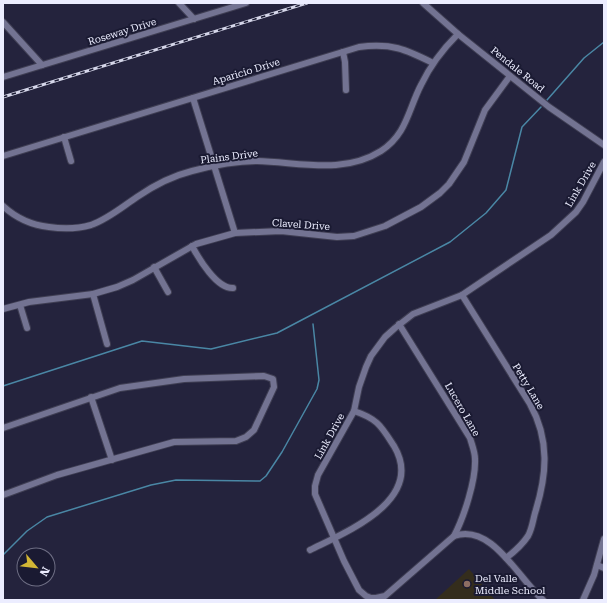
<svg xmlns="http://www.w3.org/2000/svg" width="607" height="603" font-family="'Roboto Serif',serif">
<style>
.education{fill:#342d1c}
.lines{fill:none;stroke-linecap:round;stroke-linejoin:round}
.stream{stroke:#4a87a5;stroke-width:1.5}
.minor-casing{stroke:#3f3e53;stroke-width:8}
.minor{stroke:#737392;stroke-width:6}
.rail-casing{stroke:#d5d6e9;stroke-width:3}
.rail{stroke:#1a1a32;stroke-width:1.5;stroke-dasharray:4.5;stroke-linecap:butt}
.education-dot{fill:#8d6e63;stroke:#1a1a32;stroke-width:1.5}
.labels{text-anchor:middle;stroke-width:4;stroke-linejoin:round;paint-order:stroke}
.street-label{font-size:10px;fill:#ecedff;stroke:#1a1a32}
.poi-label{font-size:10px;fill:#ecedff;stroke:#1a1a32;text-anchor:start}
</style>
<rect width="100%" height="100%" fill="#24233d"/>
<path class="education" d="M469 569 495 600H435Z"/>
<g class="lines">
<g class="stream">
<path d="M547 100 584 58 604 42"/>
<path d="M3 386 142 341 211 349 277 333 450 242 486 213 506 190 522 127 541 107"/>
<path d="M3 555 27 531 47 517 151 485 176 480 260 481 266 476 282 452 317 389 319 380 313 324"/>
</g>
<defs>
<g id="minor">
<path d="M179 3 194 19"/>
<path d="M423 3 458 34 549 107 604 145"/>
<path d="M3 22 42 65"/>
<path d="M343 52 345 62 346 90"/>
<path d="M3 77 246 3"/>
<path d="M193 98 235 233"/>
<path d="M64 137 71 161"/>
<path d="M3 156 359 47C392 43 405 49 433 63"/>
<path d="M3 206C16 218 31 225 49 227 62 229 77 229 91 225 108 219 122 207 137 197 153 186 172 176 192 171 211 166 237 161 257 161 299 162 343 175 381 151 407 134 408 110 421 85 430 66 443 49 458 34"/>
<path d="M192 246C199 259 217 289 233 288"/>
<path d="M154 267 168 292"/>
<path d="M93 294 107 344"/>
<path d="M462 295 530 404C550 440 547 475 535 513 533 520 532 529 528 536 522 545 514 552 506 558"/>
<path d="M20 305 27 328"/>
<path d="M3 309 29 302 93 294 117 287 133 280 196 244 235 233 281 231 337 237 354 236 385 226 421 207 440 193 449 184 464 162 485 110 510 76"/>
<path d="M399 324 470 438C472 445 475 452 475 459 476 480 464 517 454 536"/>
<path d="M91 397 112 460"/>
<path d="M3 428 120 388 184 379 264 376 273 379 274 387 254 430 246 437 236 441 174 442 57 475 3 495"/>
<path d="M310 550C346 532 426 500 394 446 381 426 378 419 354 411"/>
<path d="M597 565 604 568"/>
<path d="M543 600C518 578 492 523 454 536L385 596 376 598H371L366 596 359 590 344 561 315 494V486L318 475 354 411 359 387 366 367 371 356 385 337 395 328 413 314 462 295 551 235 576 212 583 202 604 162"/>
<path d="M583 600 594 575 604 539"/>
</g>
</defs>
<use href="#minor" class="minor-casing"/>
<use href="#minor" class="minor"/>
<defs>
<path id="rail" d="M3 97 307 3"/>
</defs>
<use href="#rail" class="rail-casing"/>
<use href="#rail" class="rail"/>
</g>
<circle class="education-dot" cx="467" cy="584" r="4"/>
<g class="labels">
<g class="street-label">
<text transform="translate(122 31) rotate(-17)" y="4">Roseway Drive</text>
<text transform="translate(518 69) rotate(39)" y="4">Pendale Road</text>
<text transform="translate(246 71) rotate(-17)" y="4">Aparicio Drive</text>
<text transform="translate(229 156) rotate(-7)" y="4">Plains Drive</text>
<text transform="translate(580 184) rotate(-60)" y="4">Link Drive</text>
<text transform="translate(301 224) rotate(4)" y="4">Clavel Drive</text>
<text transform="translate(529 386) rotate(59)" y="4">Petty Lane</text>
<text transform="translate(463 409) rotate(60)" y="4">Lucero Lane</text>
<text transform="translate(329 436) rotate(-61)" y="4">Link Drive</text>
</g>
<g class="poi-label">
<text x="475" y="582">Del Valle<tspan x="475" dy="12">Middle School</tspan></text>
</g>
</g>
<rect width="607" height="603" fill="none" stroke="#ecedff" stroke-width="8"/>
<g transform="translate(36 567) rotate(118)"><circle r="19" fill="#1a1a32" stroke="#6e6e84"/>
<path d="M0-3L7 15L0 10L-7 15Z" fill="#d2b635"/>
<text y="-6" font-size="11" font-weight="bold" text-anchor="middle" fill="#ecedff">N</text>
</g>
</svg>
